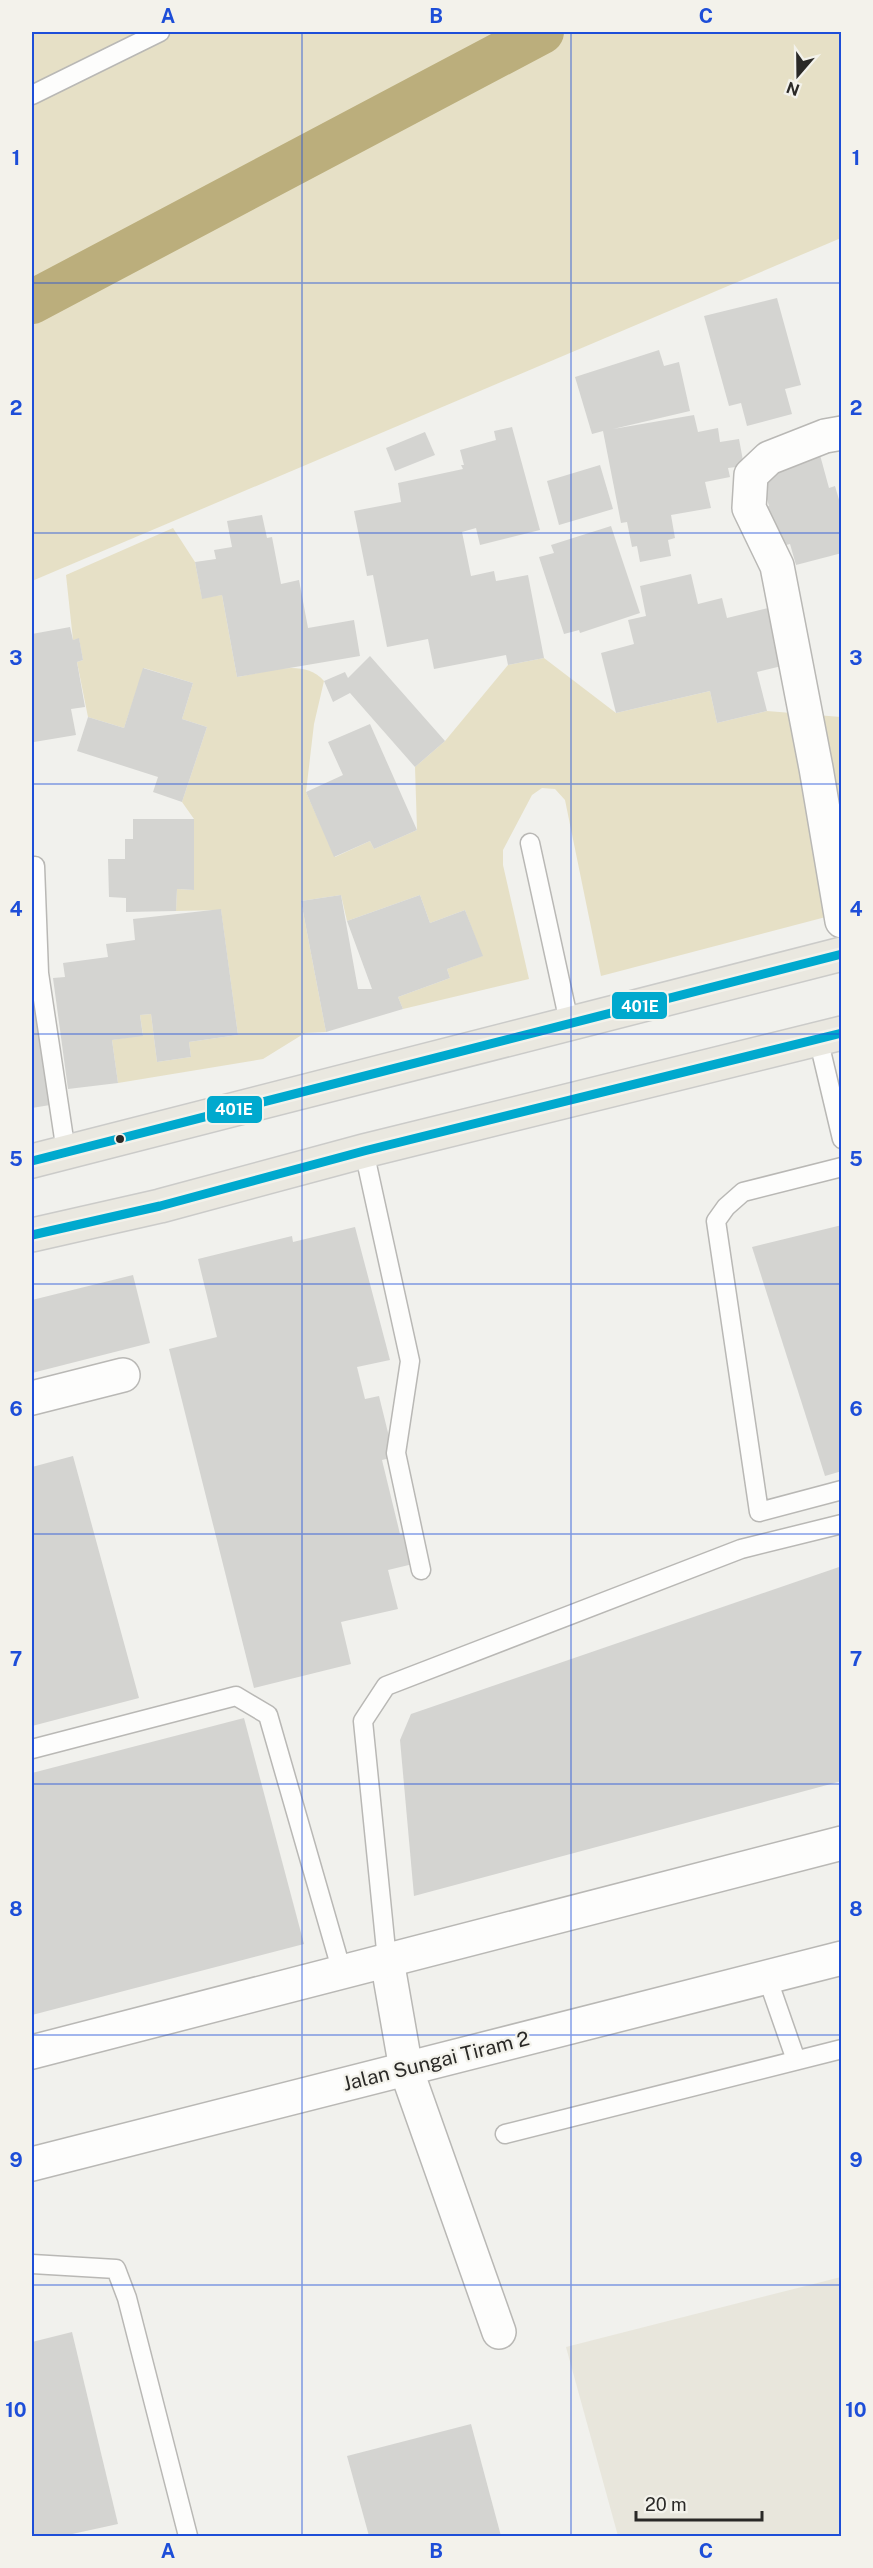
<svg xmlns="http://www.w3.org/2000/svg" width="873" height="2568" font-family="'Public Sans',sans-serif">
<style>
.built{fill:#e8e6dc}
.green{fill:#e6e0c6}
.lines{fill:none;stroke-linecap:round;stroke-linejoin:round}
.canal{stroke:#bbae7c;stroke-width:44}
.building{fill:#d4d4d1}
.service-casing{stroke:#b9b8b5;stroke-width:21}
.minor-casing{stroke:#b9b8b5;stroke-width:36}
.trunk-casing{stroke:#cbcbc9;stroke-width:36}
.service{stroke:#fdfdfc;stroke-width:18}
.minor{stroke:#fdfdfc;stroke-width:33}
.trunk{stroke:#eae8e0;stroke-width:33}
.bus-1-casing{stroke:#f3f2eb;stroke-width:14}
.bus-1{stroke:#00a9ce;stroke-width:9}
.grid{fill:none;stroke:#1d4ed8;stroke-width:1.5;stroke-opacity:0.55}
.bus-dot{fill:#2a2927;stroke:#f3f2eb;stroke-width:2}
.labels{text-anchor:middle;stroke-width:4.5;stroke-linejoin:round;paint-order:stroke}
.street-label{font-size:20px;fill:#2a2927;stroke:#f3f2eb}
.line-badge{stroke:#f3f2eb;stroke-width:2}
.badge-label{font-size:16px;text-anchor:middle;font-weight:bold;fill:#fff}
.neatline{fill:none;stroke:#1d4ed8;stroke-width:2}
.grid-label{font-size:20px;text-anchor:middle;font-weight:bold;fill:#1d4ed8}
</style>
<rect width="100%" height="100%" fill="#f1f1ed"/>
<path class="built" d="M841 2277V2536H618L566 2347Z"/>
<g class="green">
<path d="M32 32H841V238L32 581Z"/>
<path d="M173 528 195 562 202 598 222 595 237 677C265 673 303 657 324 681L314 724 306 792 335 857 370 841 374 849 417 830 415 767 445 741 508 665 544 658 616 713 710 691 717 723 767 711 841 717V913L601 976 565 800 555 789 542 788 532 795 503 850V865L529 979 403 1009 398 997 450 978 447 969 482 956 465 910 430 923 420 895 347 921 341 895 301 901 326 1032 305 1033 263 1059 118 1083 112 1040 143 1035 140 1015 151 1014 157 1062 191 1057 189 1042 238 1035 221 910 176 911 177 889 194 890V819L182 802 207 727 182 719 193 683 144 668 124 728 88 717 77 662 83 660 79 639 73 640 66 575Z"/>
</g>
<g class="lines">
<path class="canal" d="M32 302 542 32"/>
</g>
<g class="building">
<path d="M777 298 801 385 785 389 792 414 747 426 741 403 729 406 704 316Z"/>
<path d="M659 350 664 366 679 362 690 411 613 429 694 415 698 432 718 428 720 442 739 439 744 466 728 468 730 477 705 482 711 508 671 515 675 538 668 540 671 556 640 562 637 546 632 547 627 522 621 523 603 431 592 434 575 377Z"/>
<path d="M512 427 540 530 480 545 476 528 462 532 471 576 494 571 496 581 528 575 544 658 508 665 506 655 434 669 428 639 387 647 373 575 367 576 354 511 401 502 398 483 463 469 461 465H464L460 450 496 440 494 431Z"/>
<path d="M425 432 435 455 395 471 386 448Z"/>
<path d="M820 455 829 488 835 486 842 510V553L796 565 790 544 774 548 763 507 769 506 759 471Z"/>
<path d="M600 465 613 509 559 525 547 481Z"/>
<path d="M262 515 267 538 272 537 281 584 299 580 308 628 354 620 360 656 237 677 222 595 202 599 195 562 216 559 214 550 232 547 227 521Z"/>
<path d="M611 526 640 613 580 633 579 630 564 634 539 557 554 553 551 545Z"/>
<path d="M691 574 698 604 722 598 727 618 772 607 786 665 757 672 767 711 717 723 710 691 616 713 601 653 634 644 628 620 646 616 640 586Z"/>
<path d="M70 627 73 640 79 638 83 660 77 662 85 707 71 709 76 735 34 742 32 727V634Z"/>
<path d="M370 656 445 741 415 767 350 693 333 702 324 681 345 672 348 678Z"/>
<path d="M143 668 193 683 182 719 207 727 182 802 153 792 158 777 77 751 88 717 124 728Z"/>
<path d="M370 724 417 830 374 849 370 841 334 857 306 792 343 775 328 742Z"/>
<path d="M133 819H194V890L177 889 176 911 126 912V898L109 897 108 859H125V839H133Z"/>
<path d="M341 895 358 989H372L347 921 420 895 430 923 465 910 483 956 447 969 450 978 398 997 403 1009 326 1032 301 901Z"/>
<path d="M221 909 238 1035 189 1042 191 1057 157 1062 151 1014 140 1015 143 1036 112 1040 118 1083 68 1089 53 978 65 977 63 963 108 957 106 944 135 940 133 919Z"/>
<path d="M35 1002 50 1105 32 1108V1003Z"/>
<path d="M842 1225V1471L825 1476 752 1247Z"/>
<path d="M355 1227 390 1360 357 1367 365 1399 379 1396 394 1457 382 1460 400 1534 405 1533 413 1564 388 1570 398 1609 341 1622 351 1664 254 1688 169 1349 217 1337 198 1259 292 1236 293 1242Z"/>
<path d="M133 1275 150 1343 32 1373V1300Z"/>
<path d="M73 1456 139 1698 32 1726V1467Z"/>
<path d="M842 1566V1781L414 1896 400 1740 411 1714Z"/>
<path d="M244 1718 304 1944 32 2015V1773Z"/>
<path d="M72 2332 118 2524 63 2536H32V2342Z"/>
<path d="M471 2424 501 2536H369L347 2456Z"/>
</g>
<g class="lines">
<defs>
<g id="service">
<path d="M32 95 160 32"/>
<path d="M530 843 569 1022"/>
<path d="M35 866 39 973 66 1152"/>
<path d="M818 1038 842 1139"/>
<path d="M364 1151 410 1361 396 1453 421 1570"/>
<path d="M842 1167 743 1192 726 1207 716 1221 759 1512 842 1490"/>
<path d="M32 1749 236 1696 268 1715 342 1972"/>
<path d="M387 1960 363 1721 386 1686 741 1549 842 1524"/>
<path d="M767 1977 796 2060"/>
<path d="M505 2134 842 2049"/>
<path d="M32 2264 116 2269 127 2298 188 2536"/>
</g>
<g id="minor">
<path d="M842 433 825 436 769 458 751 475 749 508 777 566 816 768 842 921"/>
<path d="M32 1398 123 1375"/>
<path d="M387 1960 406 2069 499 2332"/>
<path d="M32 2052 842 1843"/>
<path d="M32 2164 842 1958"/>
</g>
<g id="trunk">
<path d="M32 1161 842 954"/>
<path d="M32 1235 160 1206 364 1151 842 1033"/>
</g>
</defs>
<use href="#service" class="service-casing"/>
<use href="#minor" class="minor-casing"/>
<use href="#trunk" class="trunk-casing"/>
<use href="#service" class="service"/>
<use href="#minor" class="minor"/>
<use href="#trunk" class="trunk"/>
<defs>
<g id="bus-1">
<path d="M32 1161 842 954"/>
<path d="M32 1235 160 1206 364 1151 842 1033"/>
</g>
</defs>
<use href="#bus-1" class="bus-1-casing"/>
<use href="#bus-1" class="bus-1"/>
</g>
<path class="grid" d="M302 32V2536M571 32V2536M32 283H842M32 533H842M32 784H842M32 1034H842M32 1284H842M32 1534H842M32 1784H842M32 2035H842M32 2285H842"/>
<circle class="bus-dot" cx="120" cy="1139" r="5"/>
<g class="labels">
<g class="street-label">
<text transform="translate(436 2061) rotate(-14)" y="7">Jalan Sungai Tiram 2</text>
</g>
</g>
<g class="line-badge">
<rect x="611" y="991" width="57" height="29" rx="6" fill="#00a9ce"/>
<rect x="206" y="1095" width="57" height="29" rx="6" fill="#00a9ce"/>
</g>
<g class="badge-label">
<text x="640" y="1012">401E</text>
<text x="234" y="1115">401E</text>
</g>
<rect width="873" height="2568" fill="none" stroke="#f3f2eb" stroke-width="66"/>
<g transform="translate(798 75) rotate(200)" stroke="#f3f2eb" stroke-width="4.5" paint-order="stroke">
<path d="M0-4.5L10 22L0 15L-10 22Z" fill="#2a2927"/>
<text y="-9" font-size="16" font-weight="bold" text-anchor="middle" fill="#2a2927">N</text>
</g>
<path d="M636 2511v9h126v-9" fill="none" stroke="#2a2927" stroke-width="3"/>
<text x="645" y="2511" font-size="18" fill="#2a2927" stroke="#f3f2eb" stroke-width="4.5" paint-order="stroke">20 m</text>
<rect x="33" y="33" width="807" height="2502" class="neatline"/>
<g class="grid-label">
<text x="168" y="23">A</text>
<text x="436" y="23">B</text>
<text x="706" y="23">C</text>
<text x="16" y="165">1</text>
<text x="856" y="165">1</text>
<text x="16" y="415">2</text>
<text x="856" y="415">2</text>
<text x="16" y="665">3</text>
<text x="856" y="665">3</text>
<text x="16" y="916">4</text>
<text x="856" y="916">4</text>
<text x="16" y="1166">5</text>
<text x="856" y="1166">5</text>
<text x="16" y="1416">6</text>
<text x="856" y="1416">6</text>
<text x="16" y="1666">7</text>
<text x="856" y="1666">7</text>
<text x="16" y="1916">8</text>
<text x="856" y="1916">8</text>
<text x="16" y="2167">9</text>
<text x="856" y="2167">9</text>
<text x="16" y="2417">10</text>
<text x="856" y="2417">10</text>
<text x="168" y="2558">A</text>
<text x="436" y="2558">B</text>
<text x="706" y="2558">C</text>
</g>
</svg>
